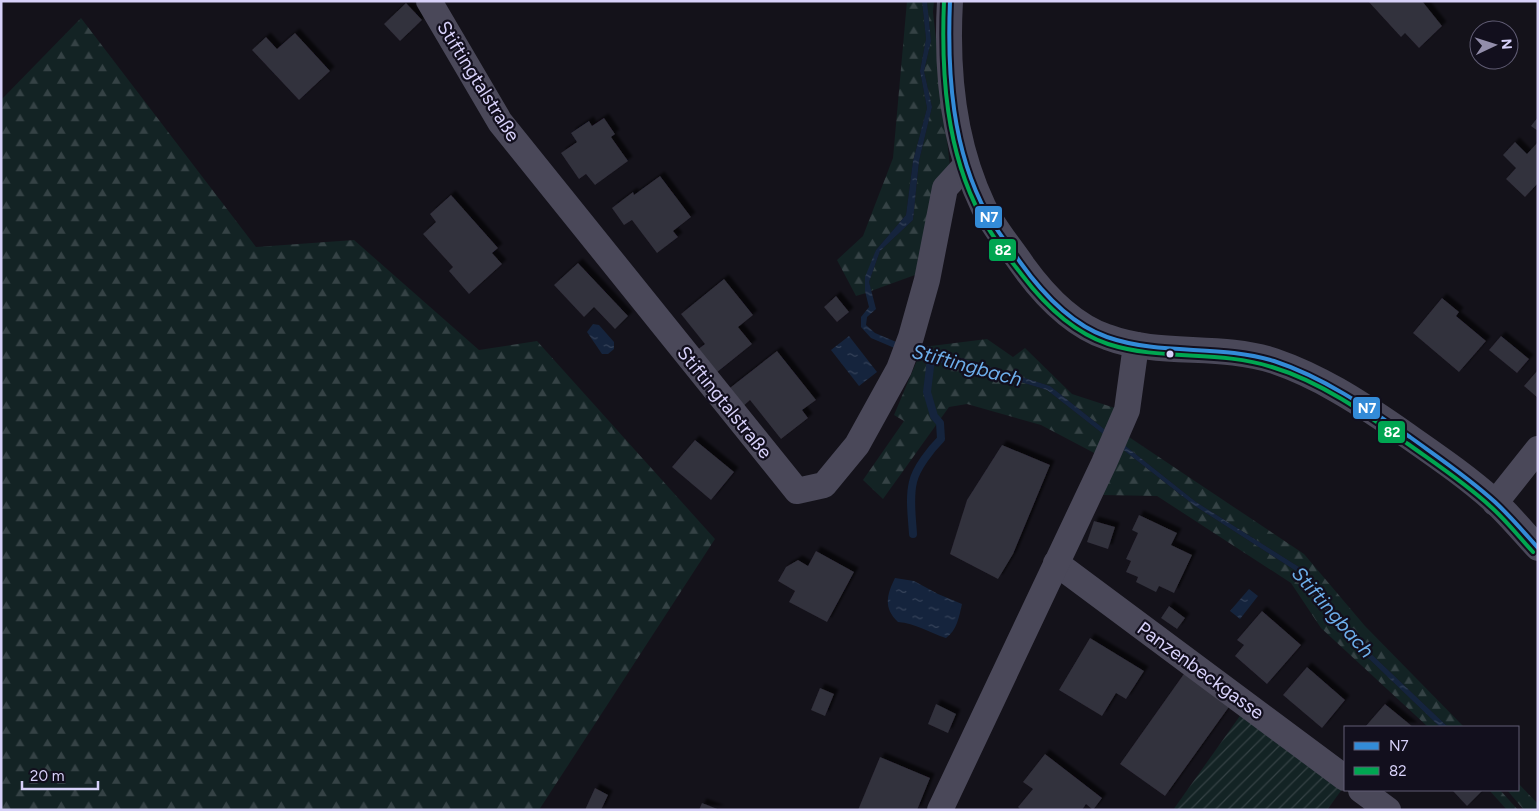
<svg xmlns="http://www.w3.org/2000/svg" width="1539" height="811" font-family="Figtree,sans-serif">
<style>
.forest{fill:url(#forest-firs)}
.garden{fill:url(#garden-furrows)}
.water{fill:url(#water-ripples)}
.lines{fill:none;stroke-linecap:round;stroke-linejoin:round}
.stream{stroke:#15243d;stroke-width:8}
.building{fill:#32303c;filter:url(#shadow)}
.minor{stroke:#4a4859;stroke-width:26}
.bus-1-casing{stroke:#120f1d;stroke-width:8}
.bus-2-casing{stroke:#120f1d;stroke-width:8}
.bus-1{stroke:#338bd7;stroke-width:4}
.bus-2{stroke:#00a651;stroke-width:4}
.bus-dot{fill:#d7d1f9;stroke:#120f1d;stroke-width:2}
.labels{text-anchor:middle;stroke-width:4.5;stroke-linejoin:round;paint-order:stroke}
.street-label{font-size:19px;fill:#d7d1f9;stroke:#120f1d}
.water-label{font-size:20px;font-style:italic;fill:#6daeeb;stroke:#120f1d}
.line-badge{stroke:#120f1d;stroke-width:2}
.badge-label{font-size:14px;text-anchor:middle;font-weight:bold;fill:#fff}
</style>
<defs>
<pattern id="forest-firs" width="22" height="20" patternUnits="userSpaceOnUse" patternTransform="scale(1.25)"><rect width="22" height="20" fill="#132324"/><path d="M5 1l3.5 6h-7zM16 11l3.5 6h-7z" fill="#354245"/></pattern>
<pattern id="garden-furrows" width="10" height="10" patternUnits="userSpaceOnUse" patternTransform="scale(1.25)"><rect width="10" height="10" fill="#132324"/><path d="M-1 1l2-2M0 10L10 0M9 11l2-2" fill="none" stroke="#354245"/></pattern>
<pattern id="water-ripples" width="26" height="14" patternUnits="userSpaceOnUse" patternTransform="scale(1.25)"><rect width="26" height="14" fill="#15243d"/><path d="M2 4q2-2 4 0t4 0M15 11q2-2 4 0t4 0" fill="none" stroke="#36435a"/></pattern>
<filter id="shadow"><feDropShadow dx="4.5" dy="-4.5" stdDeviation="1" flood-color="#0009"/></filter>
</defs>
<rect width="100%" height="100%" fill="#14121a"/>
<g class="forest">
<path d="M907 1H922L926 39 920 71 927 108 913 161 906 215 876 250 865 291 866 293 856 296 837 260 863 236 893 158Z"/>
<path d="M927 1H934L933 12 950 167 915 275 871 291 869 282 880 251 913 220 919 161 932 107 924 71 931 41Z"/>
<path d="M81 18 256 247 354 240 479 350 537 341 715 539 539 810H1V100Z"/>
<path d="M987 339 1013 357 1025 348 1072 394 1118 409 1111 425 1304 554 1365 626 1464 727H1448L1345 629 1299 567 1196 502 1050 386 961 358H935L921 353 923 347Z"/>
<path d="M918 358 935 363H960L1047 390 1195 506 1296 571 1342 633 1440 727H1428L1321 628 1291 583 1157 496 1102 495 1117 465 1041 425 967 404 949 407 883 499 863 480 904 421 894 415Z"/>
<path d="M1518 783 1538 804V810H1524L1507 790H1518Z"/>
<path d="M1489 790H1500L1518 810H1507Z"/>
</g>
<path class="garden" d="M1242 713 1343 788 1327 810H1173Z"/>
<g class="water">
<path d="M922 1H927L931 41 924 71 932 107 919 161 913 220 880 251 869 282 876 309 867 317 866 325 875 333 934 358H961L1050 386 1196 502 1299 567 1345 629 1448 727H1440L1342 633 1296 571 1195 506 1047 390 960 363H934L918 358 871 338 861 327V317L869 307 865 291V277L876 250 906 215 913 161 927 108 920 71 926 39Z"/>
<path d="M593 324 599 325 614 342V349L608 354H602L587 332Z"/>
<path d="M849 336 877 372 859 386 831 350Z"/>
<path d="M895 578 914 581 938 594 962 604C959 617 957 630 946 638 930 633 915 623 898 622 883 608 887 594 895 578Z"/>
<path d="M1249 589 1258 596 1240 619 1230 611Z"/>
</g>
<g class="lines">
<path class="stream" d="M913 534C912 517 909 498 913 482 916 468 931 449 941 439L940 423 934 416 927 392 931 359"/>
</g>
<g class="building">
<path d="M1368 1H1422L1442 26 1419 48 1405 33 1401 37Z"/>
<path d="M406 3 422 20 400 41 384 24Z"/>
<path d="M295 33 330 71 299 100 252 50 266 37 277 49Z"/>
<path d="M1538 117V131L1531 126Z"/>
<path d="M604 118 615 134 611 137 628 161 595 185 586 174 579 179 561 153 577 142 571 133 589 121 592 126Z"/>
<path d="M1515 142 1527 154 1538 142V183L1525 197 1506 179 1516 168 1503 155Z"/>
<path d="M660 176 691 217 673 231 678 237 657 253 632 220 624 225 612 208 633 192 634 195Z"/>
<path d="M451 195 498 248 492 253 502 264 469 294 449 271 453 267 423 234 436 222 430 214Z"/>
<path d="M578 263 628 316 615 329 594 307 584 317 554 285Z"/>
<path d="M724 279 753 315 738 327 752 344 716 373 697 350 705 344 681 314Z"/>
<path d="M836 296 849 312 837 322 824 307Z"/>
<path d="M1442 298 1459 312 1456 316 1486 341 1459 372 1413 333Z"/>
<path d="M1501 336 1529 359 1517 373 1489 350Z"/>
<path d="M777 351 816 400 802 410 808 418 781 439 750 400 740 409 726 391Z"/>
<path d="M1538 370V398L1524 386Z"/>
<path d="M695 440 734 472 711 500 672 467Z"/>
<path d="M1002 445 1050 465 1013 554 998 579 950 554 967 500Z"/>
<path d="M1139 515 1177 533 1171 545 1192 555 1174 593 1159 586 1156 592 1136 582 1138 577 1126 572 1131 561 1126 559 1138 533 1132 530Z"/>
<path d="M1094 521 1115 527 1108 549 1087 542Z"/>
<path d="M816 551 854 572 827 622 789 602 795 591 778 581 786 567 798 560 808 566Z"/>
<path d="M1169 606 1185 618 1177 629 1161 618Z"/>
<path d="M1262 611 1301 645 1267 684 1235 656 1244 645 1237 640Z"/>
<path d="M1090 638 1144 671 1126 699 1116 693 1102 716 1059 690Z"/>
<path d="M1307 667 1345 700 1322 728 1283 695Z"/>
<path d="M1186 671 1231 704 1165 796 1120 764Z"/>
<path d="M820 688 834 694 825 716 811 710Z"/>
<path d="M936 704 956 714 948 733 928 724Z"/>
<path d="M1385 704 1413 727H1365Z"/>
<path d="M1045 754 1102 798 1093 810 1086 804 1082 810H1021L1018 807 1033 789 1023 782Z"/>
<path d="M880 757 930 778 917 810H858Z"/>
<path d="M595 788 608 795 601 810H585Z"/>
<path d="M1454 790H1480L1482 791 1467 806 1453 791Z"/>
<path d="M702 803 720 810H699Z"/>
</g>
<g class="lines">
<g class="minor">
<path d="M429 1 500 122 797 491 824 485 857 445 899 369 911 337 927 280 945 188 966 165"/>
<path d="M950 1C946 71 953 143 983 206 993 227 1010 247 1023 266 1044 295 1072 325 1107 337 1160 357 1219 343 1274 361 1318 376 1357 401 1395 427 1429 451 1464 474 1495 502 1510 516 1524 533 1538 548"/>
<path d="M1495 503 1538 449"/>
<path d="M1056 563 1345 778"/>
<path d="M1361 790 1388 810"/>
<path d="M940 810 1104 463 1127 410 1136 345"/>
</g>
<defs>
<path id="bus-1" d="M950 1C947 73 952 150 987 214 997 231 1009 246 1020 262 1042 293 1070 324 1107 337 1161 356 1220 344 1274 361 1323 377 1368 408 1410 437 1439 458 1469 478 1495 502 1510 516 1524 532 1538 548"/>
<path id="bus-2" d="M944 1C941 73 946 151 981 216 992 236 1007 256 1022 275 1044 304 1072 332 1108 344 1161 361 1219 350 1272 367 1322 382 1366 414 1408 444 1436 464 1465 483 1490 506 1506 520 1519 537 1533 552"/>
</defs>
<use href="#bus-1" class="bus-1-casing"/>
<use href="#bus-2" class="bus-2-casing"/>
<use href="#bus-1" class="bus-1"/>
<use href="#bus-2" class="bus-2"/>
</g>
<circle class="bus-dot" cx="1170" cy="354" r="4.5"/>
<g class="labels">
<g class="street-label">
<text transform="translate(479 81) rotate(58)" y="7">Stiftingtalstraße</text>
<text transform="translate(725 402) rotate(51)" y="7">Stiftingtalstraße</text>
<text transform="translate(1201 670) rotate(36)" y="7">Panzenbeckgasse</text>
</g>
<g class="water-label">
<text transform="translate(967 365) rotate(15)" y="7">Stiftingbach</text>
<text transform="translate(1333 612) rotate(49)" y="7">Stiftingbach</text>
</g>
</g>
<g class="line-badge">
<rect x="974" y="205" width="29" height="24" rx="5" fill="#338bd7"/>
<rect x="988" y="238" width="29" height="24" rx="5" fill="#00a651"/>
<rect x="1352" y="396" width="29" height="24" rx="5" fill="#338bd7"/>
<rect x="1377" y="420" width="29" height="24" rx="5" fill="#00a651"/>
</g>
<g class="badge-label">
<text x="989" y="222">N7</text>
<text x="1003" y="255">82</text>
<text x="1367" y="413">N7</text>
<text x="1392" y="437">82</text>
</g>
<rect width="1539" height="811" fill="none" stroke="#d7d1f9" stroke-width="5"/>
<rect x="1344" y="726" width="175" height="65" fill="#120f1d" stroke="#615d75"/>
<rect x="1354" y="742" width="25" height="8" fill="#338bd7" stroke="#615d75"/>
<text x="1389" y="751" font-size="15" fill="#d7d1f9">N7</text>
<rect x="1354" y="767" width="25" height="8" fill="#00a651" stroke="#615d75"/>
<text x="1389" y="776" font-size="15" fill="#d7d1f9">82</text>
<g transform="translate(1494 45) rotate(86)"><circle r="24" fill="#120f1d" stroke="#615d75"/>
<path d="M0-4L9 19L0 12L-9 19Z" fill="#938eab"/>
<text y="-8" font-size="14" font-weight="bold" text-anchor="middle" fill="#d7d1f9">N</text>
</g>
<path d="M22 781v8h76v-8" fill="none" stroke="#d7d1f9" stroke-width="2.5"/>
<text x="30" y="781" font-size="15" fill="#d7d1f9" stroke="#120f1d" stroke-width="4" paint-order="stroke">20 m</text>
</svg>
